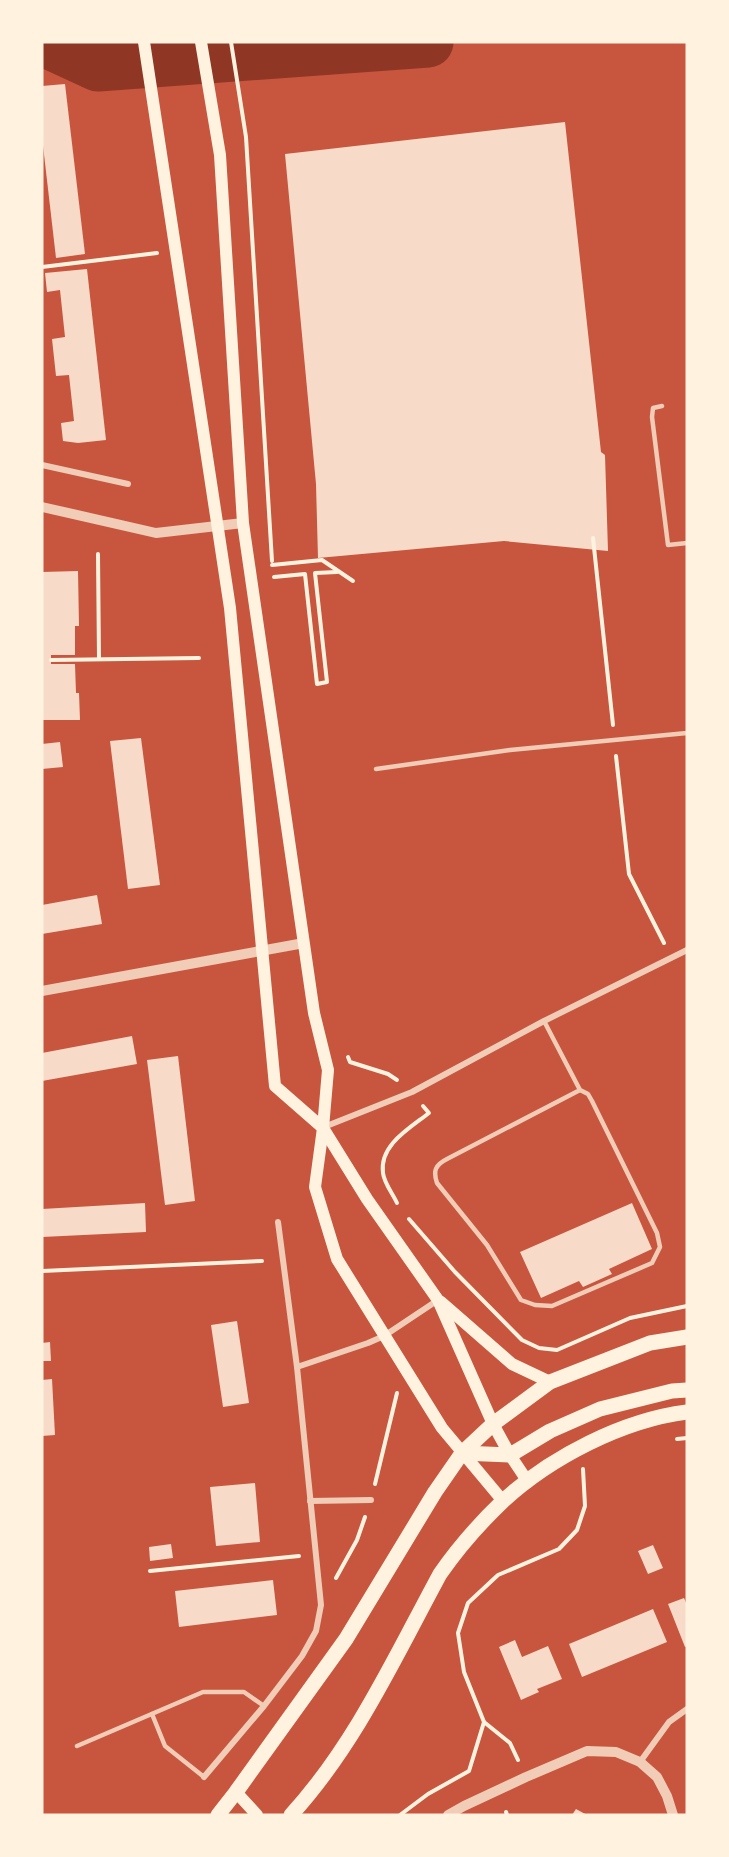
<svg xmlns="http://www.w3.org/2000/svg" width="729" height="1857" font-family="Signika,sans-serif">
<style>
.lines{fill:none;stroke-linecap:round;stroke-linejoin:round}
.river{stroke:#8f3625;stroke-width:51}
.building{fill:#f7dbc8}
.path{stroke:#fff3e0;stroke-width:4}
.service{stroke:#f1ccb7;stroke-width:4.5}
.minor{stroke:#f1ccb7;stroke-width:6}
.tertiary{stroke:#f1ccb7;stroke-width:10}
.secondary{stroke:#fff3e0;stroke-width:12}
.primary{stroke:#fff3e0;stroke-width:15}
</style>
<rect width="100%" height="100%" fill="#c8553d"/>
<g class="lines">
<path class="river" d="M46 42 98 66 428 42"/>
</g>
<g class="building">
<path d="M65 84 85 254 56 258 42 137V86Z"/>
<path d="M565 122 601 452 605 455 608 551 504 541 318 558 316 484 285 154Z"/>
<path d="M87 269 106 440 78 443 63 441 61 423 74 421 69 375 56 376 52 339 65 337 60 290 47 292 45 273Z"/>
<path d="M78 571 79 626H75V655H51V664H75L76 693H79L80 720H42V572Z"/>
<path d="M141 738 160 885 128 889 110 741Z"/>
<path d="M60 742 63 767 42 769V744Z"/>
<path d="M97 895 102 924 42 934V905Z"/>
<path d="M132 1036 137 1064 42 1081V1053Z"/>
<path d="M178 1056 195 1201 165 1205 147 1060Z"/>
<path d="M145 1203 146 1232 42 1237V1209Z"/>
<path d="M632 1203 652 1249 609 1269 612 1274 583 1287 579 1281 541 1298 520 1252Z"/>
<path d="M237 1321 249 1403 223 1407 211 1325Z"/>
<path d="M50 1342 51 1361H42V1343Z"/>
<path d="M52 1379 55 1435 42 1436V1380Z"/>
<path d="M255 1483 260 1542 216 1546 210 1487Z"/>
<path d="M171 1544 173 1558 150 1561 149 1547Z"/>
<path d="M653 1545 663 1568 648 1574 638 1551Z"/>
<path d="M273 1580 277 1615 179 1627 175 1591Z"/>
<path d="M684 1598 687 1605V1646L685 1647 668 1604Z"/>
<path d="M653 1609 667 1642 582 1677 569 1644Z"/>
<path d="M515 1640 522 1657 548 1646 562 1679 537 1689 539 1692 521 1700 499 1647Z"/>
<path d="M576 1809 587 1815H572Z"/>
</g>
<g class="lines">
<g class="path">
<path d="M231 42 246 137 272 561"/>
<path d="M42 267 157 253"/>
<path d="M593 538 613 725"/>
<path d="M98 554 99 659"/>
<path d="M272 565 322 560 353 581"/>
<path d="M274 577 305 574 317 684 327 682 315 573 337 572"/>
<path d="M51 660 199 658"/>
<path d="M616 756 629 874 664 943"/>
<path d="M348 1057 350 1062 388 1074 397 1080"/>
<path d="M397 1203C393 1194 384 1183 383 1173 379 1145 410 1128 429 1113L423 1106"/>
<path d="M409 1219 455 1272 522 1340 539 1348 557 1350 630 1318 687 1306"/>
<path d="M42 1271 262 1261"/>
<path d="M677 1439 687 1438"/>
<path d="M375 1484 397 1393"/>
<path d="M150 1571 299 1556"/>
<path d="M336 1578 357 1540 365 1517"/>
<path d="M518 1760 510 1743 484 1722 464 1672 458 1633 468 1603 498 1575 559 1549 577 1530 585 1506 583 1469"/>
<path d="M506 1812 507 1815"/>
<path d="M400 1815 428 1794 469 1771 484 1722"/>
</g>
<g class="service">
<path d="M662 406 653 408 652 417 668 545 687 543"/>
<path d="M376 769 510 750 687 733"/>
<path d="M544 1021 580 1090 588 1094 592 1101 657 1233 660 1247 652 1263 552 1306 535 1305 521 1300 487 1245 437 1183C433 1171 435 1165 447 1159L580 1090"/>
<path d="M152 1714 165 1746 204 1777"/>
<path d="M77 1746 203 1692H244L264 1706"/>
</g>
<g class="minor">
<path d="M42 465 128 484"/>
<path d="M324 1127 412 1092 544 1021 687 950"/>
<path d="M278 1222 297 1367"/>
<path d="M310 1501 371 1500"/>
<path d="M640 1762 669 1722 687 1709"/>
<path d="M204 1777 264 1706 302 1656 316 1631 321 1605 297 1367 368 1343 384 1336 438 1300"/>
</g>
<g class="tertiary">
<path d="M42 507 156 533 243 523"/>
<path d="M42 991 304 943"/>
<path d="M448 1815 464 1806 526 1777 587 1751 616 1752 640 1762 657 1777 667 1796 673 1815"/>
</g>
<g class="secondary">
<path d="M144 42 230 608 275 1086 323 1128 367 1199 438 1300 493 1424 510 1455 528 1482"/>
<path d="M201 42 220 155 243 523 314 1013 328 1070 323 1128 315 1187 337 1259 442 1428 503 1501"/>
<path d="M441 1302 512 1364 550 1382"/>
<path d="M236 1792 257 1815"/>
</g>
<g class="primary">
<path d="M462 1453 510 1455 550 1431 600 1409 672 1391 687 1390"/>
<path d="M218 1815 236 1792 346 1639 435 1492 462 1453 493 1424 550 1382 650 1343 687 1337"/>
<path d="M291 1815C355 1745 395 1657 440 1574 458 1548 480 1523 503 1501 551 1457 623 1420 687 1412"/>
</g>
</g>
<rect width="729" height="1857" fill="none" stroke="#fff3e0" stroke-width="87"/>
</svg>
